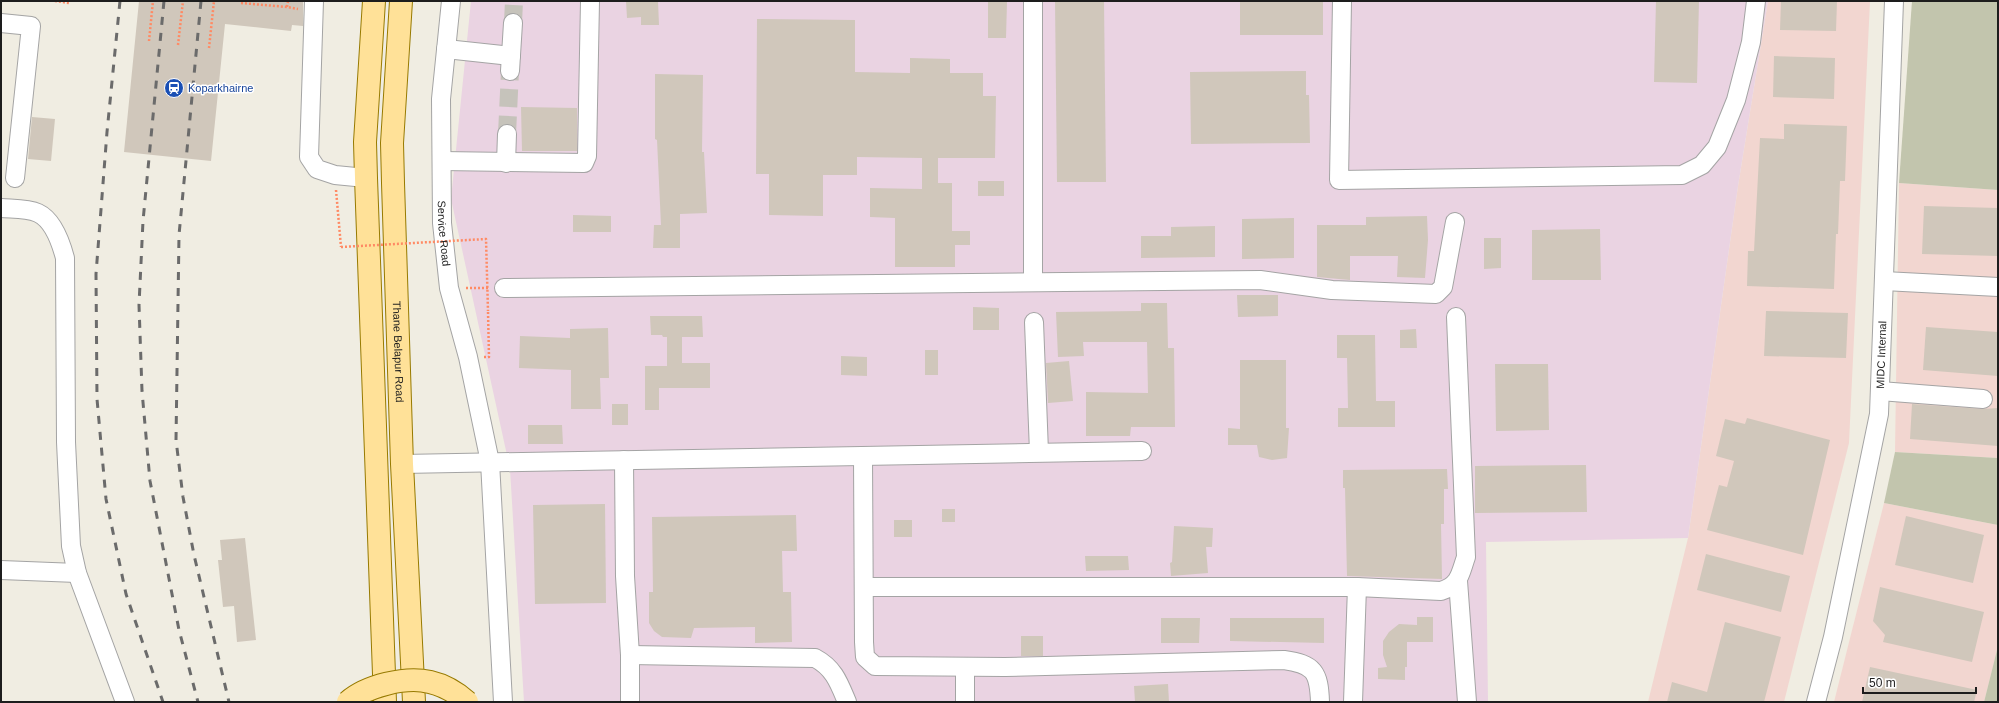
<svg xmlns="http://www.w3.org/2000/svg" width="1999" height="703" font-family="Arial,sans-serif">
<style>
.commercial{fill:#f2d6d0}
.industrial{fill:#ead3e2}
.construction{fill:#c2c5ad}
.building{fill:#d0c7bb}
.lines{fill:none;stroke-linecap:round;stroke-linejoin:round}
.minor-tunnel{stroke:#c6c3bb;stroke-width:18;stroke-dasharray:18 9;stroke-linecap:butt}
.minor-casing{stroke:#a4a4a4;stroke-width:20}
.major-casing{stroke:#977a00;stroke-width:24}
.path{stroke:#ff8a64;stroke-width:2.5;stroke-dasharray:2 2;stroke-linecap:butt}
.minor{stroke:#fff;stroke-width:18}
.major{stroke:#ffe198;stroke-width:22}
.rail{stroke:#6b6b6b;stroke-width:3;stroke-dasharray:8 8;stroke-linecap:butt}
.major-bridge-casing{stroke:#977a00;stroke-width:24;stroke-linecap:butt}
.path-bridge{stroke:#ff8a64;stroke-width:2.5;stroke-dasharray:2 2;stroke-linecap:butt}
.major-bridge{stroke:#ffe198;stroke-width:22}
.labels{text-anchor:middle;stroke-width:3;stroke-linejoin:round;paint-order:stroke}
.transit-label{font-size:11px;fill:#164399;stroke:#fff;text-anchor:start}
.street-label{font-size:11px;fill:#1d1d1d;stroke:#fff}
</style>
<rect width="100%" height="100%" fill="#f0ede2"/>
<g class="commercial">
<path d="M1768 1H1870L1849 443 1784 702H1648L1688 538 1738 186Z"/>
<path d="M1899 183 1998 190V458L1895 452Z"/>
<path d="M1884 503 1998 525V646L1984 702H1834Z"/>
</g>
<path class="industrial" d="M471 1H1768L1738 186 1688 538 1486 542 1488 702H524L510 469 451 199Z"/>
<g class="construction">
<path d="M1912 1H1998V190L1899 183Z"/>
<path d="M1895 452 1998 458V525L1884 503Z"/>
<path d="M1998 646V702H1984Z"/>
</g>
<g class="building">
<path d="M139 1H303V26L292 25 291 31 225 24 211 161 124 152Z"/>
<path d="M626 1H658L659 25H641V17L627 18Z"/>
<path d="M1055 1H1104L1106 182H1057Z"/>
<rect x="1240" y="1" width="83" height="34"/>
<path d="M1656 1H1699L1697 83 1654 82Z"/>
<path d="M1781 1H1837L1836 31 1780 30Z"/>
<path d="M988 2H1007L1006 38H988Z"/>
<path d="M757 19 855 20V72L910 73V58L950 59V73H983V96H996L995 158H938V183H952V231H970V245H955V267H895V218L870 217V188L922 189V158L857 157V175H823V216L769 215V174H756Z"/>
<path d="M1774 56 1835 58 1834 99 1773 97Z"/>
<path d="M1306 71V95H1309L1310 143 1191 144 1190 72Z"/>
<path d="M655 74 703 75 702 152H704L707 213 680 214V248H653L654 225H661L657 140 655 139Z"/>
<path d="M521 107 577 108V151H522Z"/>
<path d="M32 117 55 119 51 161 28 159Z"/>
<path d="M1784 124 1847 126 1845 181H1840L1838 234H1836L1834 289 1747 286 1748 251H1754L1760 138 1784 139Z"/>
<rect x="978" y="181" width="26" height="15"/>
<path d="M1924 206 1998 208V256L1922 254Z"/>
<path d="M573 215 611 216V232H573Z"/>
<path d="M1427 216 1428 240 1425 278 1397 277 1398 256H1350V280L1317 277V225H1366V217Z"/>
<path d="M1294 218V258L1242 259V219Z"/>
<path d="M1215 226V257L1141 258V236H1171V227Z"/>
<path d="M1600 229 1601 280H1532V230Z"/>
<path d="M1484 238H1501V268L1484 269Z"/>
<path d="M1237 295H1278V316L1238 317Z"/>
<path d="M1141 303H1167L1168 348H1174L1175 427H1131L1130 436H1086V392L1148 393 1147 342H1083L1084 356 1058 357 1056 312 1141 311Z"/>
<path d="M973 307 999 308V330H973Z"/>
<path d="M1766 311 1848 313 1846 358 1764 356Z"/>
<path d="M650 316H702L703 337H682V363H710V388H659V410H645V366H667V337H663L662 335H651Z"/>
<path d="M1926 327 1998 332V376L1923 370Z"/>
<path d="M608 328 609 378H600L601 409H571V370L519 368 520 336 570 338V329Z"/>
<path d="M1416 329 1417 348H1400V330Z"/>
<path d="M1337 335H1375L1376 401H1395V427H1338V408H1348L1347 358H1337Z"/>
<rect x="925" y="350" width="13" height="25"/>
<path d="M841 356 867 357V376L841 375Z"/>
<path d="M1240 360H1286V428H1289L1287 458 1272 460 1259 457 1257 445H1228V428L1240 429Z"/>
<path d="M1069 361 1073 401 1048 403 1046 363Z"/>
<path d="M1495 364H1548L1549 430 1496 431Z"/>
<rect x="612" y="404" width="16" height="21"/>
<path d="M1912 404 1982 409 1998 408V446L1910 439Z"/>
<path d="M1747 418 1830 440 1803 555 1707 530 1719 485 1727 487 1734 461 1716 456 1725 419 1745 424Z"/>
<path d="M528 425H562L563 444H528Z"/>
<path d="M1586 465 1587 512 1475 513V466Z"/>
<path d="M1447 469 1448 489H1444V524H1441L1442 579 1347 576 1345 488H1343V470Z"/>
<path d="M605 504 606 603 535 604 533 505Z"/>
<rect x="942" y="509" width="13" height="13"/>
<path d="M796 515 797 551H782L783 592H791L792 642 755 643V627L694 628 691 638 662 637 654 631 649 623V592H653L652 517Z"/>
<path d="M1906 516 1984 535 1973 583 1895 565Z"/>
<rect x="894" y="520" width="18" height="17"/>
<path d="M1174 526 1213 528 1212 547H1206L1208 573 1171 576 1170 563 1172 562Z"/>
<path d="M245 538 256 640 237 642 234 606 223 607 218 560H222L220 540Z"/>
<path d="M1706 554 1790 576 1781 612 1697 590Z"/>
<path d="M1085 556H1128L1129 570 1086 571Z"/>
<path d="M1880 587 1984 612 1972 662 1883 642 1885 635 1873 621Z"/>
<path d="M1417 617H1433V642H1407V667H1405V680L1378 679V668L1387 667 1383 655V641L1389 632 1399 624 1417 625Z"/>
<path d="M1161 618H1200L1199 643H1161Z"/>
<path d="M1230 618H1324V643L1230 641Z"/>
<path d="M1725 622 1781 637 1764 702H1667L1672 682 1707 692Z"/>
<rect x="1021" y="636" width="22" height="20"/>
<path d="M1870 667 1977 690 1974 702H1862Z"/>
<path d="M1168 684 1169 702H1135L1134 686Z"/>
</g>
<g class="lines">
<g class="minor-tunnel">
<path d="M513 23 514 1"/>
<path d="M507 134 510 71"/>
</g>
<defs>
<g id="minor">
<path d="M314 1 309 157 317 169 335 175 366 178"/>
<path id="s1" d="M451 1 441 99 442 223 449 288 468 357 490 462 503 702"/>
<path d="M1033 1V282"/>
<path d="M1342 1 1339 180 1682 175 1702 165 1717 147 1736 100 1751 42 1756 1"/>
<path d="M1 23 31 26 15 178"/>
<path d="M446 49 511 56"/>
<path d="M510 71 513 23"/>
<path d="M442 161 584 163 587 156 590 1"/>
<path d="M506 163 507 134"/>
<path d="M1 208C13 209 27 208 38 213 53 220 61 243 65 258L66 442 71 546 77 573 125 702"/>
<path d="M1884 281 1998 287"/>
<path d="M504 288 1260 280 1332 290 1436 294 1443 287 1455 222"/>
<path d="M1034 322 1039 452"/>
<path d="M1880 391 1983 399"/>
<path d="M863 456 864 642 865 657 875 666 1005 667 1284 660C1314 664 1319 672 1320 702"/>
<path d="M624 460 625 576 630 655V702"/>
<path d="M402 464 1142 451"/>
<path d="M1 570 77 573"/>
<path d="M1458 581 1467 702"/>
<path d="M864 587H1357L1441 591C1460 585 1460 574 1466 557L1456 317"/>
<path d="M630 655 815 658C834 668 839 683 847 702"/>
<path d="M965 667V702"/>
<path d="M1353 702 1357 587"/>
<path id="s2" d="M1816 702 1833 637 1879 414 1894 1"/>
</g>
<g id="major">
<path d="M374 1 365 142 366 178 385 702"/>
<path id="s3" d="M401 1 392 143 393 183 402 464 414 702"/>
</g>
</defs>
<use href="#minor" class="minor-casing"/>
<use href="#major" class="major-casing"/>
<g class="path">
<path d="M55 1 69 3"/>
<path d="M288 1 287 7 298 9"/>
<path d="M241 3 287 7"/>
<path d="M149 41 153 1"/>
<path d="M178 45 183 1"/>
<path d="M209 48 214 1"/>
<path d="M336 190 341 247"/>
<path d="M466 288H489"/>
<path d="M484 357H489L488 311"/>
</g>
<use href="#minor" class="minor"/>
<use href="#major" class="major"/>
<g class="rail">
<path d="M120 1 107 132 96 274 97 399 106 499 126 594 163 702"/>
<path d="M164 1 143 221 139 305 142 391 150 481 179 630 198 702"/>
<path d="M201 1 179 235 176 440 183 497 194 555 229 702"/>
</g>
<defs>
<path id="major-bridge" d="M348 702C366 686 406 676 430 682 443 685 457 693 467 702"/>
</defs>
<use href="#major-bridge" class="major-bridge-casing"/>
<path class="path-bridge" d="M341 247 486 239 488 311"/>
<use href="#major-bridge" class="major-bridge"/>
</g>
<defs>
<symbol id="station-disc" viewBox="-11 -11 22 22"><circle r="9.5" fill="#1a4fb4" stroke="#fff"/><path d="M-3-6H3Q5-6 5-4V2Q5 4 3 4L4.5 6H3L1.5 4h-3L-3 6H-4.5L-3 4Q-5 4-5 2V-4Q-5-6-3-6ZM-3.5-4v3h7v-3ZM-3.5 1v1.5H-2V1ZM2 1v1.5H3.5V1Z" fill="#fff"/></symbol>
</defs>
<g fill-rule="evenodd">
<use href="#station-disc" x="163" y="77" width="22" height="22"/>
</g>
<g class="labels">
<g class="transit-label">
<text x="188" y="92">Koparkhairne</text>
</g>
<g class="street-label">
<text dy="4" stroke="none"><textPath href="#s1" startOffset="233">Service Road</textPath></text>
<text dy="4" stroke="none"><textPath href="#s3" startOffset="351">Thane Belapur Road</textPath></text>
<text dy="4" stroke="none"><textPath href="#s2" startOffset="354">MIDC Internal</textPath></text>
</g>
</g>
<rect width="1999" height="703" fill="none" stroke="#1d1d1d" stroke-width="4"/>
<path d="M1863 687v6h113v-6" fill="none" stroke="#1d1d1d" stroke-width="2"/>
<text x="1869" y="687" font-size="12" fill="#1d1d1d" stroke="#ffffff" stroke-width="3" paint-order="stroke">50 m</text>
</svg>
